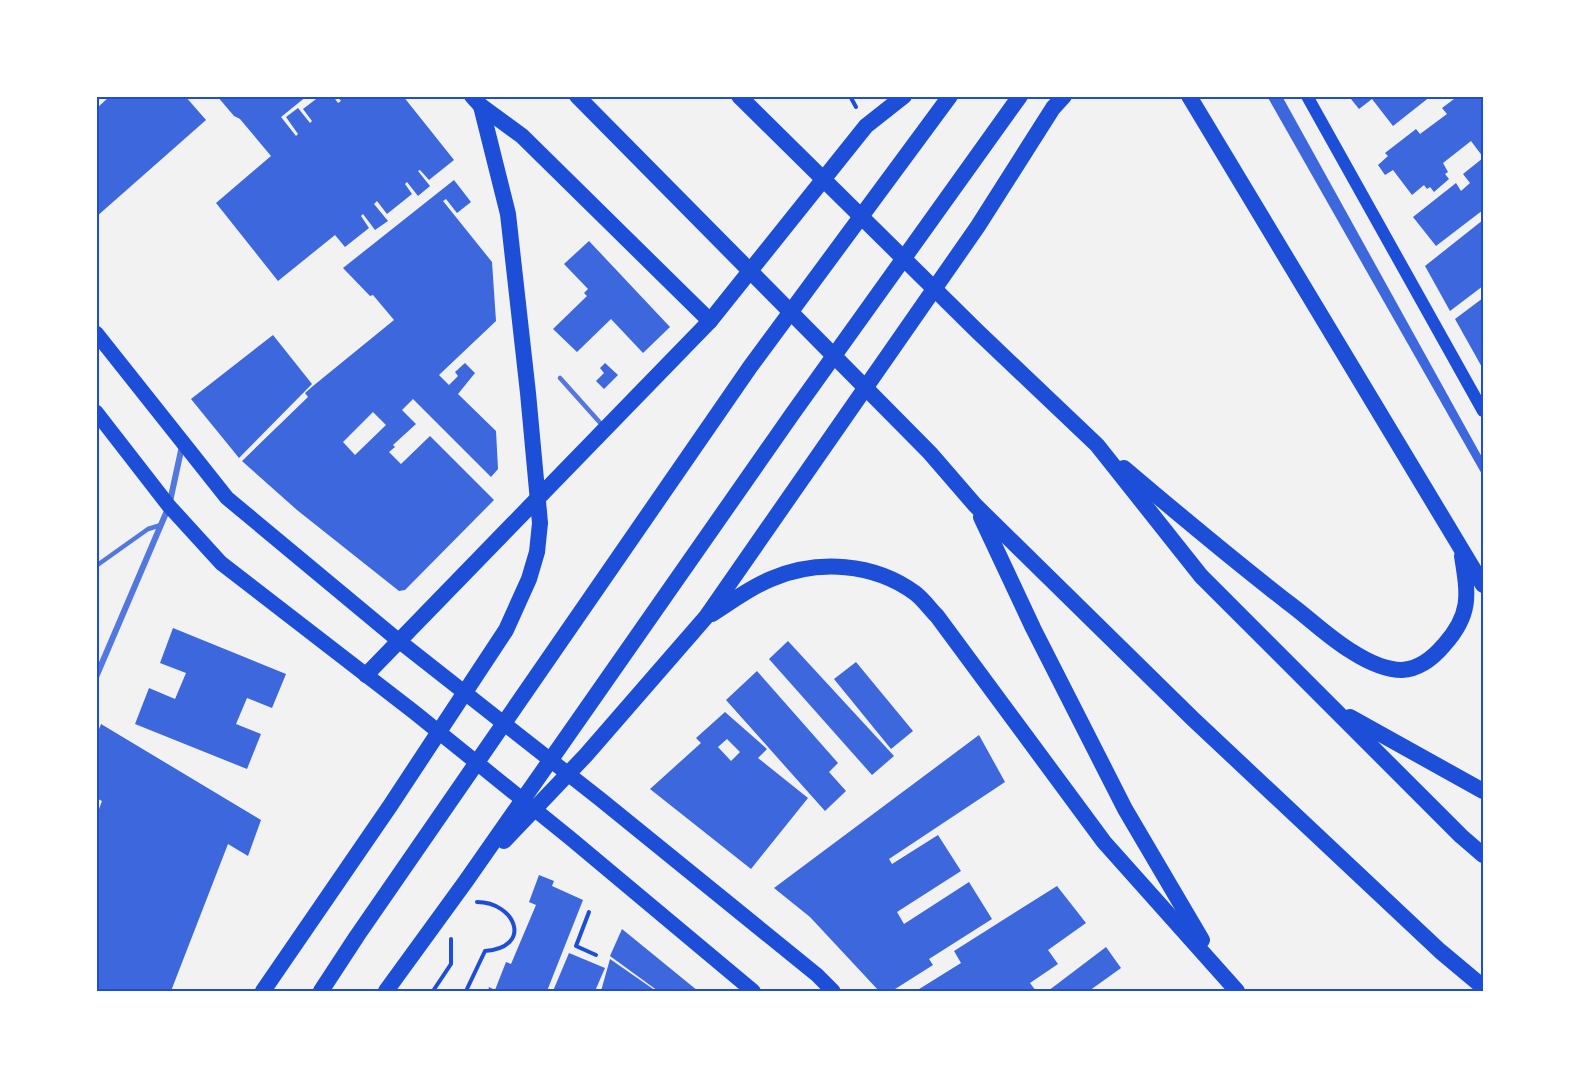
<svg xmlns="http://www.w3.org/2000/svg" width="1579" height="1087" font-family="Poppins,sans-serif">
<style>
.building{fill:#3d67dc;fill-rule:evenodd}
.lines{fill:none;stroke-linecap:round;stroke-linejoin:round}
.path{stroke:#1d4ed8;stroke-width:4}
.service{stroke:#5277de;stroke-width:4.5}
.minor{stroke:#5277de;stroke-width:6}
.secondary{stroke:#1d4ed8;stroke-width:12}
.primary{stroke:#1d4ed8;stroke-width:15}
.trunk{stroke:#1d4ed8;stroke-width:16}
.neatline{fill:none;stroke:#1d4ed8;stroke-width:2}
</style>
<rect width="100%" height="100%" fill="#f2f2f2"/>
<g class="building">
<path d="M110 96H185L206 120 96 217V109Z"/>
<path d="M217 96H307L281 117 296 136 298 134 286 117 298 108 310 123 312 121 303 109 320 96H333L338 103 341 101 337 96H403L454 160 429 180 420 170 418 171 430 186 418 196 407 182 405 184 412 194 387 214 377 201 374 204 388 221 375 230 363 214 361 216 369 228 345 247 335 235 278 281 216 203 271 156 240 119 234 116Z"/>
<path d="M1267 96H1282L1483 459V476Z"/>
<path d="M1355 96H1431L1393 126 1372 99 1359 109 1351 99Z"/>
<path d="M1451 96H1483V157L1471 141 1443 163 1448 172 1445 174 1449 179 1434 192 1430 187 1427 189 1424 185 1412 195 1393 170 1385 175 1378 165 1388 156 1385 153 1416 129 1420 134 1447 114 1442 108 1454 99Z"/>
<path d="M1483 158V190L1481 191 1483 194V210L1436 246 1413 217 1456 183 1461 191 1470 183 1463 174Z"/>
<path d="M454 180 471 202 457 213 446 199 443 201 492 262 496 321 439 375 449 385 458 376 455 372 465 363 475 373 458 394 496 431 498 469 491 477 413 399 402 410 416 424 393 445 395 447 389 452 401 464 430 436 494 500 405 590 399 591 297 510 242 461 308 397 305 393 313 386 394 320 373 295 370 296 343 268ZM373 412 386 425 355 455 343 442Z"/>
<path d="M1483 220V286L1450 311 1425 266Z"/>
<path d="M589 241 670 327 643 353 611 319 577 352 553 329 587 296 584 293 588 289 564 264Z"/>
<path d="M1483 298V369L1455 319Z"/>
<path d="M273 335 312 384 239 458 191 399Z"/>
<path d="M605 363 618 375 604 389 596 381 604 373 600 368Z"/>
<path d="M173 628 286 674 272 708 247 698 236 724 261 734 247 769 135 724 149 688 175 699 186 673 160 663Z"/>
<path d="M788 641 894 756 872 775 769 659Z"/>
<path d="M856 662 913 731 891 749 834 679Z"/>
<path d="M757 671 838 763 829 772 846 791 825 811 726 700Z"/>
<path d="M725 712 767 749 758 758 808 798 751 869 650 789 701 743 696 738ZM727 739 740 752 731 761 718 747Z"/>
<path d="M101 724 261 820 248 856 228 844 171 991H96V817L102 801 96 798V737Z"/>
<path d="M979 735 1005 782 889 859 892 864 938 835 961 871 897 912 904 924 969 882 992 919 929 959 933 965 892 991H879L810 917 774 888Z"/>
<path d="M539 875 554 881 552 886 583 900 547 991H488L489 987 495 990 506 962 511 964 536 905 529 902Z"/>
<path d="M1057 886 1086 923 1048 950 1058 964 1030 983 1036 991H916L961 963 954 951Z"/>
<path d="M622 929 698 991H658L610 956Z"/>
<path d="M1106 947 1121 968 1089 991H1048Z"/>
<path d="M569 953 605 968 595 991H553Z"/>
<path d="M610 959 656 991H601Z"/>
</g>
<g class="lines">
<g class="path">
<path d="M850 96 856 107"/>
<path d="M589 912 576 946 596 955"/>
<path d="M433 991 451 964V939"/>
<path d="M466 991 485 951C534 947 515 902 477 902"/>
</g>
<g class="service">
<path d="M560 378 603 426"/>
<path d="M96 566 148 529 161 525"/>
</g>
<path class="minor" d="M96 677 169 506 182 446"/>
<path class="secondary" d="M1307 96 1483 411"/>
<g class="primary">
<path d="M96 333 227 498 399 641 600 799 817 975 833 991"/>
<path d="M96 412 169 506 221 563 414 712 570 838 753 991"/>
</g>
<g class="trunk">
<path d="M472 96 481 106 522 136 710 321"/>
<path d="M577 96 930 453 975 505 1193 719 1440 951 1483 987"/>
<path d="M739 96 976 330 1097 445 1201 576 1461 836 1483 855"/>
<path d="M1189 96 1483 585"/>
<path d="M1124 468C1177 513 1231 558 1286 601 1308 617 1328 637 1351 651 1365 660 1385 670 1402 670 1420 669 1433 658 1444 645 1472 614 1468 594 1462 556"/>
<path d="M981 517 1033 628 1125 809 1202 940"/>
<path d="M712 614C731 602 751 587 771 579 818 559 874 563 915 593 923 599 930 609 937 616L1104 842 1237 991"/>
<path d="M366 675 710 321 866 126 904 96"/>
<path d="M1350 717 1483 791"/>
<path d="M504 841 586 755 706 617 978 226 1053 108 1064 96"/>
<path d="M263 991 390 806 506 630 529 579 537 552 540 523 528 393 508 214 481 106"/>
<path d="M321 991 357 936 750 367 950 96"/>
<path d="M386 991 466 881 793 413 1020 96"/>
</g>
</g>
<rect width="1579" height="1087" fill="none" stroke="#ffffff" stroke-width="195"/>
<rect x="98" y="98" width="1384" height="892" class="neatline"/>
</svg>
